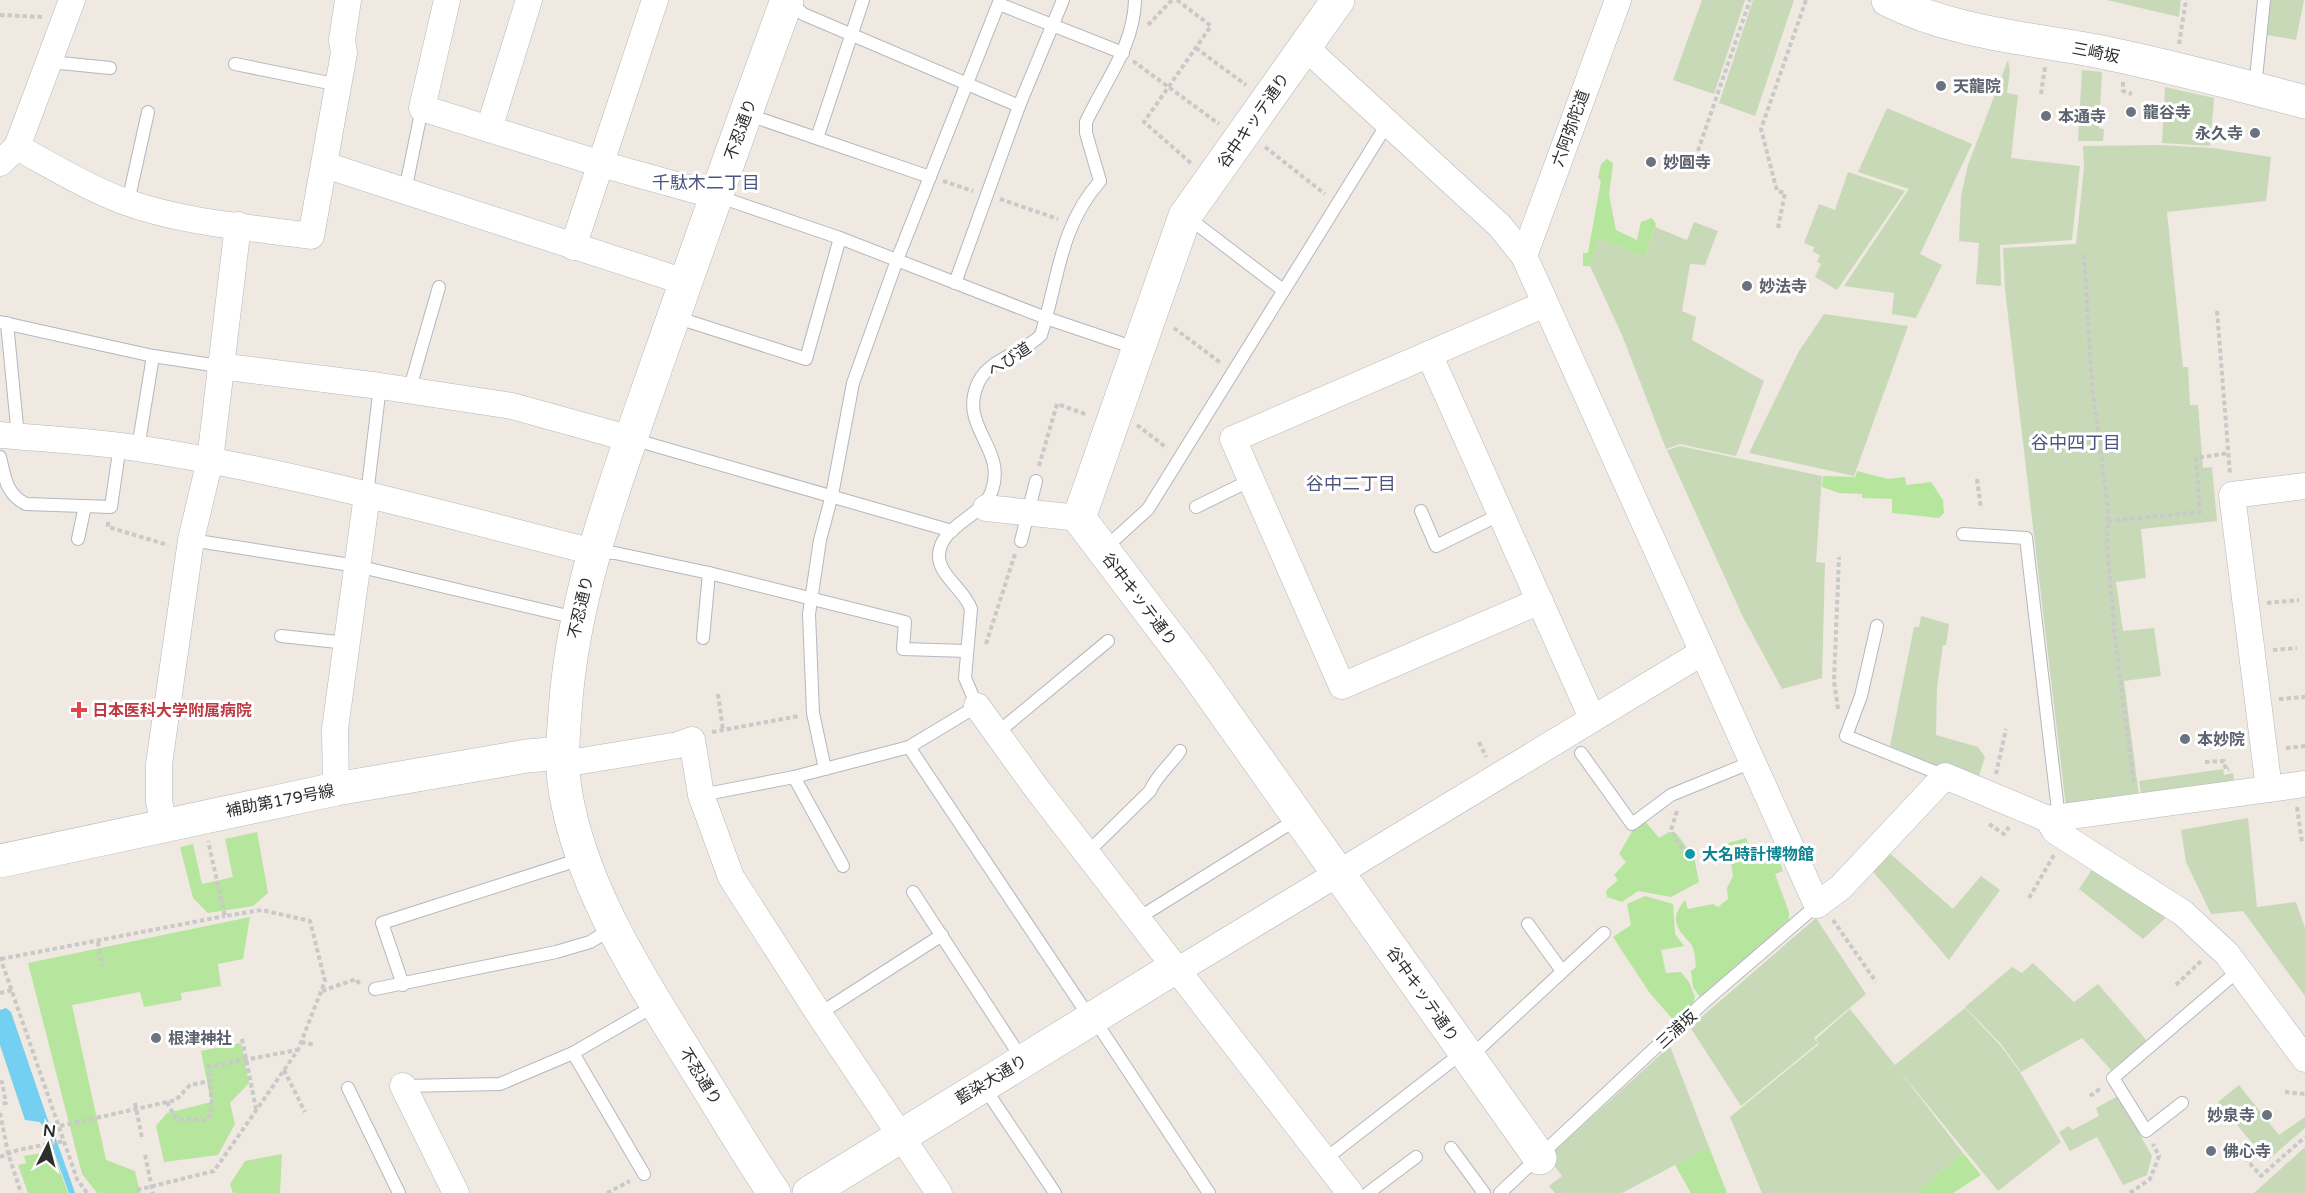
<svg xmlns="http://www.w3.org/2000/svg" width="2305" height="1193" font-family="'Varela Round','Noto Sans JP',sans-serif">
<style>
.green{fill:#b6e59e}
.cemetery{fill:#c8d9b8}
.water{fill:#75cff0}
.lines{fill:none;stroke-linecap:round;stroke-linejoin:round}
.stream{stroke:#75cff0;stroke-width:6}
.lane-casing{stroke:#b4b7c1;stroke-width:14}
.street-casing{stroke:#b4b7c1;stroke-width:27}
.secondary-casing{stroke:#b4b7c1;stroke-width:34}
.path{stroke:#c9c9c9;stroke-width:4;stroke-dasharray:4.5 3;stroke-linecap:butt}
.lane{stroke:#fff;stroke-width:12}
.street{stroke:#fff;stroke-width:26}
.secondary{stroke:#fff;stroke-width:33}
.worship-dot{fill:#6b7280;stroke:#fff;stroke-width:2}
.health-dot{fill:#e0444e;stroke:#fff;stroke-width:2}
.culture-dot{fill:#0f9aa8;stroke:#fff;stroke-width:2}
.labels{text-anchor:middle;stroke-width:6;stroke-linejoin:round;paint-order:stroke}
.street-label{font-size:16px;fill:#2e2e2e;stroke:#fff}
.worship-label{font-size:16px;font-weight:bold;fill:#5b616d;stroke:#fff;text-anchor:start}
.health-label{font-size:16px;font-weight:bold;fill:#be3a42;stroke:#fff;text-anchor:start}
.culture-label{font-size:16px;font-weight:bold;fill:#0d838f;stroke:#fff;text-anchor:start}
.neighbourhood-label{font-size:18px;fill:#4d5680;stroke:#fff}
</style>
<rect width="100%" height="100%" fill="#efe9e1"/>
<g class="green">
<path d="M1607 159 1613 163 1609 195 1616 230 1637 240 1641 222 1652 218 1656 224 1645 257 1599 239 1590 266H1583V253H1588L1601 181 1598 178 1601 164Z"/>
<path d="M1857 471 1888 479 1905 477 1906 485 1931 482 1943 500 1944 513 1939 518 1892 513V499L1862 498V494L1839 493 1822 487 1823 476 1855 477Z"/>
<path d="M1645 821 1659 838 1669 832 1676 833 1694 857 1699 882 1671 897 1638 891 1622 902 1607 897 1606 891 1618 880 1614 875 1626 862 1619 854 1634 828Z"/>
<path d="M257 832 268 893 253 906 208 913 193 898 180 847 193 844 202 884 233 877 225 839Z"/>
<path d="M1746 838 1754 857 1775 849 1783 871 1775 874 1789 912V920L1700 997 1693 987 1691 971 1696 967C1695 961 1695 949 1691 944 1676 928 1669 919 1685 900L1688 909 1713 904 1718 907 1728 899 1727 888 1733 876 1728 843Z"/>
<path d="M1645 896 1673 904 1675 934 1684 946 1661 950 1666 973 1681 972 1689 982 1695 997 1692 1007 1676 1023 1649 992 1613 937 1631 925 1627 904Z"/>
<path d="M250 917 243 959 218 964 221 986 181 993 182 1000 144 1007 140 992 72 1005 106 1160 135 1171 140 1193H97L82 1174 28 963Z"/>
<path d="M241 1043 249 1083 230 1103 235 1124 218 1155 164 1162 156 1126 167 1113 211 1102 201 1051Z"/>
<path d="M1709 1147 1727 1193H1691L1675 1165Z"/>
<path d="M53 1151 68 1193H28L18 1165 26 1163 24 1156Z"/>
<path d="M1963 1153 1981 1175 1953 1193H1916Z"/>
<path d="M282 1154 280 1193H233L230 1184 245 1161Z"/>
</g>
<g class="cemetery">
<path d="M1702 0H1745L1714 94 1673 80Z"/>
<path d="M1753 0H1794L1755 116 1719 103Z"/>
<path d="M2107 0H2181L2179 17Z"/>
<path d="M2270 0H2304L2296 40 2267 35Z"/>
<path d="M2008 60 2010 71 2007 93 2018 95 2011 158 2080 166 2072 240 2000 245 2001 286 1976 284 1979 243 1959 241 1961 196 1968 165Z"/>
<path d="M2082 70 2102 72 2099 128 2104 129 2103 141H2078Z"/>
<path d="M2165 87 2214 98 2210 146 2162 143Z"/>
<path d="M1887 108 1972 144 1920 254 1942 265 1916 318 1892 314 1894 293 1844 286 1909 189 1858 172Z"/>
<path d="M2160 145 2213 148 2271 157 2266 201 2167 212 2183 367H2188L2190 405H2198L2203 468 2212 467 2217 521 2141 529 2146 578 2116 582 2123 631 2154 628 2161 676 2124 681 2139 796 2066 807 2005 290 2003 248 2076 244 2084 168 2083 146Z"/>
<path d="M1848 172 1905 191 1837 290 1815 277 1821 264 1817 262 1820 255 1813 252 1814 247 1804 243 1819 204 1835 210Z"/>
<path d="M1694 222 1718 231 1705 265 1690 264 1682 311 1696 317 1692 340 1764 381 1736 456 1680 444 1666 449 1622 335 1590 266 1599 239 1645 257 1655 227 1687 240Z"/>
<path d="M1824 314 1908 326 1854 476 1749 453 1799 351Z"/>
<path d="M1680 446 1822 476 1816 562 1825 563 1822 678 1782 689 1742 615 1667 450Z"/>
<path d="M1921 616 1949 624 1946 645H1943L1937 687 1936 735 1978 747 1985 757 1977 782 1890 746 1914 627H1919Z"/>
<path d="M2223 769 2224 775 2233 773 2235 785 2142 800 2139 781Z"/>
<path d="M2248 818 2257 907 2296 902 2305 928V996L2243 911 2211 914 2186 862 2181 830Z"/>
<path d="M1885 849 1953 909 1981 876 2000 890 1949 960 1869 867Z"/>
<path d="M2095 865 2172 912 2143 939 2079 889Z"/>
<path d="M1816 918 1866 994 1814 1038 1818 1043 1741 1106 1690 1027Z"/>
<path d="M2033 963 2074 1002 2098 984 2148 1042 2111 1070 2082 1038 2021 1072 2001 1044 1965 1007 2012 967 2022 973Z"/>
<path d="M1965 1008 2000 1045 2020 1072 2061 1142 1998 1191 1898 1069 1963 1153 1916 1193H1762L1730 1117 1819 1044 1816 1039 1850 1009 1895 1065Z"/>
<path d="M1670 1046 1709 1147 1622 1193H1555L1549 1186 1562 1176 1548 1157Z"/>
<path d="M2239 1085 2279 1135 2305 1117V1128L2267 1161 2218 1102Z"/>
<path d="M2118 1096 2152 1156 2147 1175 2123 1185 2097 1137 2070 1151 2059 1132 2069 1126 2072 1130 2099 1116 2096 1108Z"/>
<path d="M2305 1147V1193H2254Z"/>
</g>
<path class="water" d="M6 1008 11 1012 52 1132 49 1137 40 1122 25 1120 0 1045V1010Z"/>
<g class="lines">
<path class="stream" d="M51 1134 72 1193"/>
<defs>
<g id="lane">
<path d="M789 0 803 14 1019 106"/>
<path d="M999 4 1123 53"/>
<path d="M50 62 110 68"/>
<path d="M235 64 339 85"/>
<path d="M2255 88 2264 0"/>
<path d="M746 114 930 177"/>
<path d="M817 138 863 0"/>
<path d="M405 191 422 108"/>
<path d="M717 196 840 238 1046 318 1138 349"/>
<path d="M128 202 148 112"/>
<path d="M1186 216 1283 290"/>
<path d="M955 283 1019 106 1063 0"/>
<path d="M675 317 806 359 840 238"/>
<path d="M0 322 153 356 219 366"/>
<path d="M7 323 18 437"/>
<path d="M409 391 439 287"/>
<path d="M632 439 952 531"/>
<path d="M138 448 153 356"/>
<path d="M0 457C5 478 6 494 26 504L111 507 120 445"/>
<path d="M367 495 380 386"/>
<path d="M1196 507 1251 480"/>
<path d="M1421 511 1436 546 1501 514"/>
<path d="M1963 534 2026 538 2059 819"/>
<path d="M78 539 85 506"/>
<path d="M191 540 357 566 576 618"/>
<path d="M1021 541 1036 481"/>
<path d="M1104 549 1148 509 1389 121"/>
<path d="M596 552 615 553 709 573 905 622 903 649 967 651"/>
<path d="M1877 626 1861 696 1846 736 1945 776"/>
<path d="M281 636 347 643"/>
<path d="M703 638 709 573"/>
<path d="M997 733 1108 641"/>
<path d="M909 747 1090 1018"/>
<path d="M1581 753 1632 824 1671 795 1752 762"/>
<path d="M825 769 813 713 809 614 820 540 832 495 853 383 897 260 1000 0"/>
<path d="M794 777 843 866"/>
<path d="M701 795 794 777 909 747 977 706 965 678 971 609C965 590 938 575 939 555 940 526 981 517 991 493 1009 448 956 427 979 381 991 358 1024 353 1041 335 1059 278 1059 228 1100 181L1086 133V122C1105 81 1134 46 1135 0"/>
<path d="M1087 853 1150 791C1156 776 1171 764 1180 751"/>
<path d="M913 892 1022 1059"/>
<path d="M1137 919 1297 819"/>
<path d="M1528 924 1562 971"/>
<path d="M403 985 382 923 581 859"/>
<path d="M375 989 556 952 590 942 613 928"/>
<path d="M819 1014 942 935"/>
<path d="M1094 1019 1209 1193"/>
<path d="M573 1053 644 1174"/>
<path d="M1469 1058 1604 933"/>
<path d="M403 1086 500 1084 573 1053 656 1005"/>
<path d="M984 1087 1055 1193"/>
<path d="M348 1088 399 1193"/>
<path d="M2182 1103 2146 1131 2113 1078 2239 970"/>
<path d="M1451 1148 1484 1193"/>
<path d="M1324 1160 1463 1052"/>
<path d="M1368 1193 1416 1157"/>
<path d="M1500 1193 1703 1003 1817 905"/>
</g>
<g id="street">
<path d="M447 0 422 108 601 164 716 196"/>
<path d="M1305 47 1500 226 1524 256 1817 905 1841 887 1945 776 2048 819 2305 784"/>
<path d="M489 129 529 0"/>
<path d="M17 147C52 166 86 187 123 201 183 223 248 227 311 236L344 53 342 40 348 0"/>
<path d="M0 163 17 147 72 0"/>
<path d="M325 165 685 282"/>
<path d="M573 247 655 0"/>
<path d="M1524 256 1618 0"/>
<path d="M1429 354 1592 718"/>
<path d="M219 366 380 386 512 406 631 439"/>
<path d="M0 435C45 439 91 441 136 448 291 471 442 514 594 552"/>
<path d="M986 508 1079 518"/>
<path d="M1540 601 1342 686 1233 439 1545 304"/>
<path d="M977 706 1037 789 1350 1193"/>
<path d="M563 764 678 745 692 740 701 795 731 877 819 1014 939 1193"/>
<path d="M336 789 335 729 367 495"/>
<path d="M2269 789 2232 495 2305 486"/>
<path d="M2048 819 2055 831 2183 913 2227 954 2305 1059"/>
<path d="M164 825 159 801V764L191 540 210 460 238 225"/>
<path d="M1177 971 1703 652"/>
<path d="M403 1086 456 1193"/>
</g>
<g id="secondary">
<path d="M1338 0 1185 216 1079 518 1195 671 1540 1158"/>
<path d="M1888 0C1954 33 2029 38 2101 52 2170 66 2237 84 2305 102"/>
<path d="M0 861 336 789 527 756 563 753"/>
<path d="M774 1193C745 1150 719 1105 692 1062 640 977 581 889 565 789 561 764 563 737 565 712 573 589 619 474 659 358 701 239 743 119 787 0"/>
<path d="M809 1193 1174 968"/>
</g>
</defs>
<use href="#lane" class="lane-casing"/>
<use href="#street" class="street-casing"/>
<use href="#secondary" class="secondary-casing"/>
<g class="path">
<path d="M1177 0 1211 26 1144 122 1192 164"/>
<path d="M0 15 42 17"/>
<path d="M1148 25 1172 0"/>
<path d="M2179 44 2186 0"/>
<path d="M1196 48 1246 85"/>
<path d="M1133 61 1219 124"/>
<path d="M2123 82V91L2132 94"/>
<path d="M2041 94 2045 67"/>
<path d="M1265 147 1325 194"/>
<path d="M1693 165 1750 0"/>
<path d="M943 181 973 191"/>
<path d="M1000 199 1058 219"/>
<path d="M1778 228 1785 193 1777 191 1761 129 1806 0"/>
<path d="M2084 255 2092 385 2108 508 2107 545 2115 640 2134 785"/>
<path d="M2217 311 2230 474"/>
<path d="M1174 328 1221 363"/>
<path d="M1137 425 1167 448"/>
<path d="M1039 466 1057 404 1088 415"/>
<path d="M1977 479 1981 509"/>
<path d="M2108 521 2200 512 2196 458 2229 453"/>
<path d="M108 522V527L168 545"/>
<path d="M2267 603 2299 600"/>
<path d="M986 644 1015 554"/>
<path d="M2273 650 2297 648"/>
<path d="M718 694 723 730"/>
<path d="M2279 699 2305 697"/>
<path d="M1838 709 1834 681 1839 557"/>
<path d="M712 732 799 716"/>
<path d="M1479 742 1486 757"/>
<path d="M2286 748 2305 746"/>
<path d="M2205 762 2224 761 2226 770 2229 769"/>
<path d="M1996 774 2006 729"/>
<path d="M2297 807 2302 842"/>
<path d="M1677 811 1671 830 1684 852"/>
<path d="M1989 824 2004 834 2009 827"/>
<path d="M2029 898 2054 855"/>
<path d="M1833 920 1876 982"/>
<path d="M98 942 102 965"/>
<path d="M0 957 77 1179 87 1193"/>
<path d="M1 959 225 916"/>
<path d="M2176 985 2202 960"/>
<path d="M322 991 356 979 360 985"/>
<path d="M0 993 13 990"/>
<path d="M242 1039 256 1109"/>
<path d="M301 1042 315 1045"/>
<path d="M284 1070 305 1112"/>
<path d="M0 1083 2 1082 6 1103 0 1104"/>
<path d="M2285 1092 2305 1094"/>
<path d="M2090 1096 2101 1088"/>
<path d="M167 1102 176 1119 208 1120 212 1107 210 1081"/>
<path d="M135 1103 142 1138"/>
<path d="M0 1113 8 1153 21 1193"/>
<path d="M60 1126 176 1100 190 1085 210 1081 208 1067 297 1050"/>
<path d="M2240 1152 2261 1176 2305 1137"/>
<path d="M145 1155 153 1193"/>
<path d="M0 1157 18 1150 64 1141"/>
<path d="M137 1190 214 1171 298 1050 325 981 310 921 262 910 225 916 208 841"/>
<path d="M607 1193 630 1181"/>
<path d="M2130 1193 2150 1179 2159 1156 2153 1144"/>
</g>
<use href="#lane" class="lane"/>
<use href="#street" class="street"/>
<use href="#secondary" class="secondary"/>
</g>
<g class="worship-dot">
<circle cx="1941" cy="86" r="6"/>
<circle cx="2131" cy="112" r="6"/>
<circle cx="2046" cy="116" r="6"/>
<circle cx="2255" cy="133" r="6"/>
<circle cx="1651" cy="162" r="6"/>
<circle cx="1747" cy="286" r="6"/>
<circle cx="2185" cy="739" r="6"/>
<circle cx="156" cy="1038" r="6"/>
<circle cx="2267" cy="1115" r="6"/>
<circle cx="2211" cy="1151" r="6"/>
</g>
<path class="health-dot" d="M76 701h6v6h6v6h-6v6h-6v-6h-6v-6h6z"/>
<circle class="culture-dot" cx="1690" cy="854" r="6"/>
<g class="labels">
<g class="street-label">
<text transform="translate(2096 52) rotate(11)" y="6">三崎坂</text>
<text transform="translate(1253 120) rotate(-55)" y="6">谷中キッテ通り</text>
<text transform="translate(1570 128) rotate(-70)" y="6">六阿弥陀道</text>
<text transform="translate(740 129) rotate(-70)" y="6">不忍通り</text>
<text transform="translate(1009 359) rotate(-34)" y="6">へび道</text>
<text transform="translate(1140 599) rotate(53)" y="6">谷中キッテ通り</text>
<text transform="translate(580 607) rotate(-77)" y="6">不忍通り</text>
<text transform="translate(280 800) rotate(-11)" y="6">補助第179号線</text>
<text transform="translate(1423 994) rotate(55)" y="6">谷中キッテ通り</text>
<text transform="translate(1676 1029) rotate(-43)" y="6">三浦坂</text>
<text transform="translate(701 1076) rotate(58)" y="6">不忍通り</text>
<text transform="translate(991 1079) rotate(-31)" y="6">藍染大通り</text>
</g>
<g class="worship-label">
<text x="1953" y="92">天龍院</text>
<text x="2143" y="118">龍谷寺</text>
<text x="2058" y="122">本通寺</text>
<text x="2243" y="139" text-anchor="end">永久寺</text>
<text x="1663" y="168">妙圓寺</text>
<text x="1759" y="292">妙法寺</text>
<text x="2197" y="745">本妙院</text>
<text x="168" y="1044">根津神社</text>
<text x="2255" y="1121" text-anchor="end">妙泉寺</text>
<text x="2223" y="1157">佛心寺</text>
</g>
<g class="health-label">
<text x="92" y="716">日本医科大学附属病院</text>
</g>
<g class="culture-label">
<text x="1702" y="860">大名時計博物館</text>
</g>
<g class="neighbourhood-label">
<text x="706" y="189">千駄木二丁目</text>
<text x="2076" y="449">谷中四丁目</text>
<text x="1351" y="490">谷中二丁目</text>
</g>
</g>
<g transform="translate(48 1145) rotate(6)" stroke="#ffffff" stroke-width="4.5" paint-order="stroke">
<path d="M0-4.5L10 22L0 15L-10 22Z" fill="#2e2e2e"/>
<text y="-9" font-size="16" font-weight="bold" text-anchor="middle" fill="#2e2e2e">N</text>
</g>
</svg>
